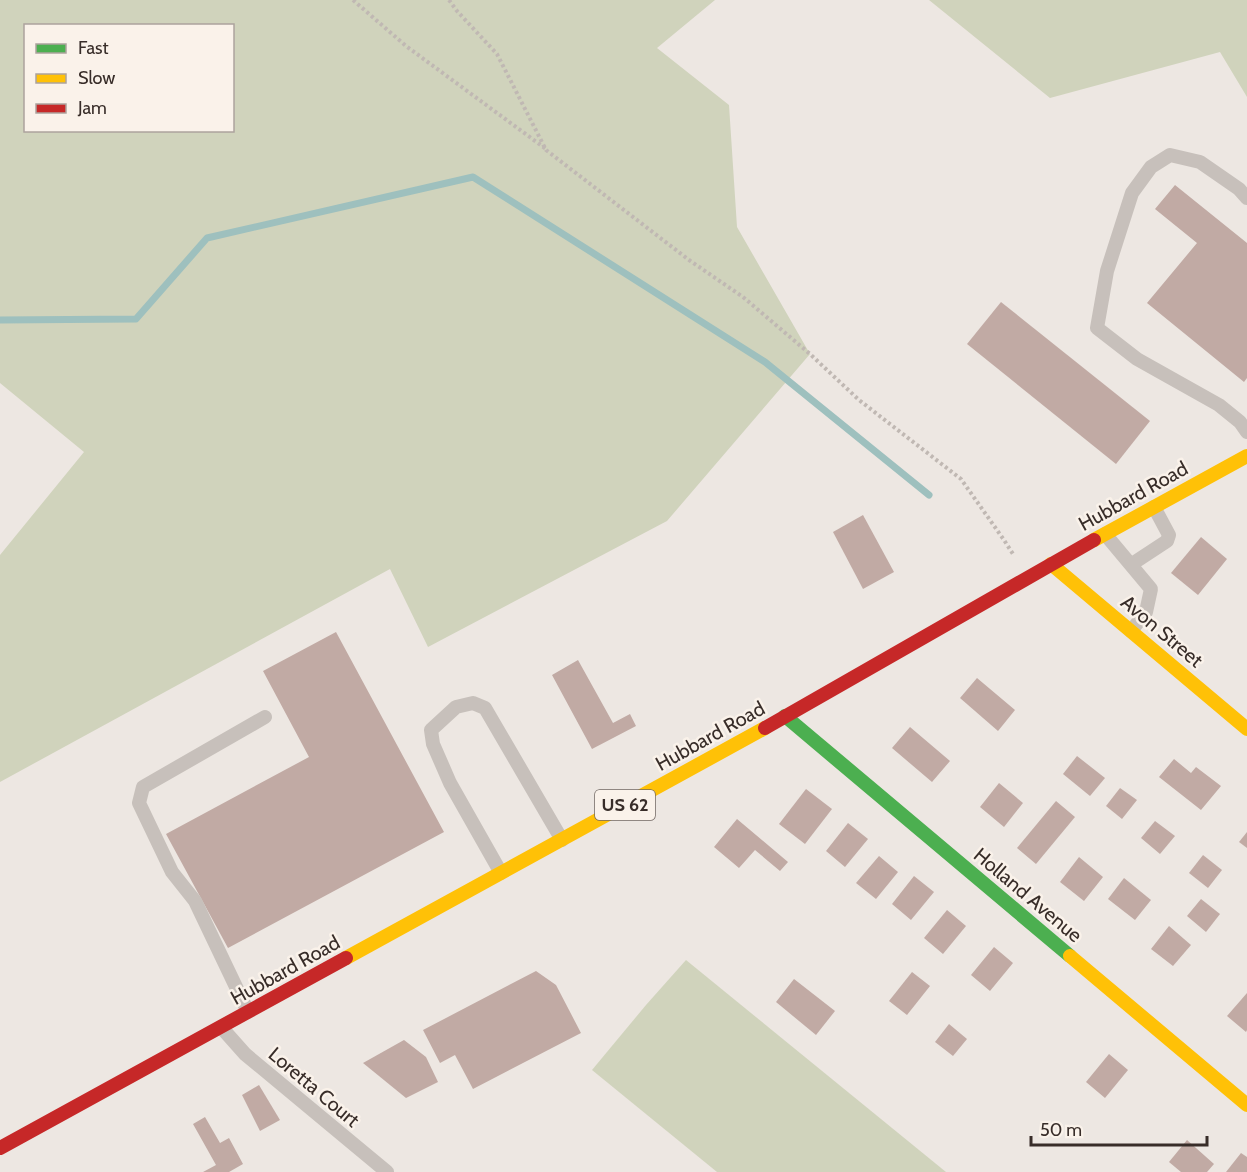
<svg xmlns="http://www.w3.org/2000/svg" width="1247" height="1172" font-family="Cabin,sans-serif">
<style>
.green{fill:#d0d3bc;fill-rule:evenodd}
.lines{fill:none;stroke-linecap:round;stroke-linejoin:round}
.stream{stroke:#9ec0be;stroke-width:7}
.building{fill:#c1aaa4}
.path{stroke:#c0b8b3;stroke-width:4;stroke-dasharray:3 3;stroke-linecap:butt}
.lane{stroke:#c7c0bb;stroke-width:14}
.fast{stroke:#4caf50;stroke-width:14}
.slow{stroke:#ffc107;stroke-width:14}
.jam{stroke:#c62828;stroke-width:14}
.labels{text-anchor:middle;stroke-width:5;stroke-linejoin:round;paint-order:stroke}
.shield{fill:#faf2ea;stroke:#726863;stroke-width:1.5}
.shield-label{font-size:18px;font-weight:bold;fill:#382d29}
.street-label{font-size:20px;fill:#382d29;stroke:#faf2ea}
</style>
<rect width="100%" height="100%" fill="#ede7e2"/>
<g class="green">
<path d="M0 0H715L657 48 729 105 737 227 810 354 667 521 428 647 390 569 0 782V555L84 452 0 383ZM26 26H232V130H26Z"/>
<path d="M929 0H1247V97L1220 52 1050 98Z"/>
<path d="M686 960 946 1172H717L592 1070 646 1005Z"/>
</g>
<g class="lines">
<path class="stream" d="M0 320 136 319 207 238 473 177 765 362 929 495"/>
</g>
<g class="building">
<path d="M1175 185 1247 243V378L1244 382 1147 303 1197 243 1155 209Z"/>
<path d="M1001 302 1150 421 1116 464 967 344Z"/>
<path d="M863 515 894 572 863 589 833 532Z"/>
<path d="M1201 537 1227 559 1198 595 1171 573Z"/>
<path d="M336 632 444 832 228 948 166 834 309 757 263 671Z"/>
<path d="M578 660 613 723 630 714 636 726 592 749 552 675Z"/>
<path d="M977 678 1015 710 998 731 960 698Z"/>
<path d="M910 727 950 761 932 782 892 748Z"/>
<path d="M1077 756 1105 778 1090 796 1063 774Z"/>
<path d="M1174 759 1191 773 1196 767 1221 786 1201 810 1159 777Z"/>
<path d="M999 783 1023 803 1004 827 980 807Z"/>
<path d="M1120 788 1137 800 1122 819 1106 806Z"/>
<path d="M806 789 832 809 805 844 779 824Z"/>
<path d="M1056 801 1075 817 1036 864 1017 848Z"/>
<path d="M737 819 788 862 780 871 755 850 739 868 714 847Z"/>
<path d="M1155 821 1175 836 1160 854 1141 838Z"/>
<path d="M848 823 868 839 845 867 826 851Z"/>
<path d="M1247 832V848L1239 842Z"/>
<path d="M1203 855 1222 870 1208 888 1189 873Z"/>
<path d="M879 856 898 872 876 899 856 883Z"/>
<path d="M1079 857 1103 877 1084 901 1060 882Z"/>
<path d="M914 876 934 892 911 920 892 904Z"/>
<path d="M1124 878 1151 900 1135 920 1108 899Z"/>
<path d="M1201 899 1220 914 1206 932 1187 916Z"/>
<path d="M947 910 966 926 943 954 924 938Z"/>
<path d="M1169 926 1191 945 1173 966 1151 949Z"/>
<path d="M994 947 1013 963 990 991 971 975Z"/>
<path d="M536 971 556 985 581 1033 473 1089 455 1055 440 1063 423 1030Z"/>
<path d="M912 972 930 986 907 1015 889 1001Z"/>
<path d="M794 979 835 1011 816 1035 776 1002Z"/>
<path d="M1247 993V1030L1246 1032 1227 1016Z"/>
<path d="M949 1024 967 1039 953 1056 935 1042Z"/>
<path d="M404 1040 426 1057 438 1082 406 1098 363 1063Z"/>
<path d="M1109 1054 1128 1070 1105 1098 1086 1082Z"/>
<path d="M259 1085 280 1120 260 1131 242 1095Z"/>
<path d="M205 1117 220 1143 229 1138 243 1164 229 1172H203L216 1165 193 1124Z"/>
<path d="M1187 1140 1214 1164 1207 1172H1181L1169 1162Z"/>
<path d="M1241 1153 1247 1157V1172H1226Z"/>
</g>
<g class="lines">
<g class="path">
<path d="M353 0 406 46 546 149"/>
<path d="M449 0 457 11 497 54 546 150 689 260 743 297 810 354 859 400 961 479 1004 540 1013 554"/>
</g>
<g class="lane">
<path d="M1247 198 1239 189 1200 162 1170 155 1151 167 1132 193 1107 271 1097 328 1137 359 1219 405 1240 422 1247 432"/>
<path d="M1105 534 1151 589 1146 612 1131 631"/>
<path d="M1132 564 1167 541 1169 535 1154 507"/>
<path d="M501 873 450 783 433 744 431 730 456 707 473 703 485 708 562 840"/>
<path d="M248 1012 195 901 172 872 139 803 143 787 265 717"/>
<path d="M221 1027 245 1054 387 1172"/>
</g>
<path class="fast" d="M785 716 1070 956"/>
<g class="slow">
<path d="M1094 540 1247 456"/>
<path d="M1051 564 1247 729"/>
<path d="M1070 956 1247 1105"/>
<path d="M346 958 765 728"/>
</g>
<g class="jam">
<path d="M765 728 1094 540"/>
<path d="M0 1148 346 958"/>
</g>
</g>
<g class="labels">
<rect class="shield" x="595" y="790" width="60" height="30" rx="4.5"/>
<g class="shield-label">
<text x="625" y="811">US 62</text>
</g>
<g class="street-label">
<text transform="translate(1133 496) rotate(-29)" y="7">Hubbard Road</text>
<text transform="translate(1162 631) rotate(40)" y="7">Avon Street</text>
<text transform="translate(710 736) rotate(-29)" y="7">Hubbard Road</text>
<text transform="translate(1028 895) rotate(40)" y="7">Holland Avenue</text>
<text transform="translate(285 970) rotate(-29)" y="7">Hubbard Road</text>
<text transform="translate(314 1087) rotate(40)" y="7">Loretta Court</text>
</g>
</g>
<rect x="24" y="24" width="210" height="108" fill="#faf2ea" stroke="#aca39d" stroke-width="1.5"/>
<rect x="36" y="44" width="30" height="9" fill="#4caf50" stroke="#aca39d" stroke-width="1.5"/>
<text x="78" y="54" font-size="18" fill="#382d29">Fast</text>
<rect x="36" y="74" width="30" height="9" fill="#ffc107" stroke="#aca39d" stroke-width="1.5"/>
<text x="78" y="84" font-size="18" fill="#382d29">Slow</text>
<rect x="36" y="104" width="30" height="9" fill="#c62828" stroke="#aca39d" stroke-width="1.5"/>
<text x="78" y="114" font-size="18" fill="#382d29">Jam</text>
<path d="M1031 1136v9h176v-9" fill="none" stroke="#382d29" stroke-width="3"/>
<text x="1040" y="1136" font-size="18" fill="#382d29" stroke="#faf2ea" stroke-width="4.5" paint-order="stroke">50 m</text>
</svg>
